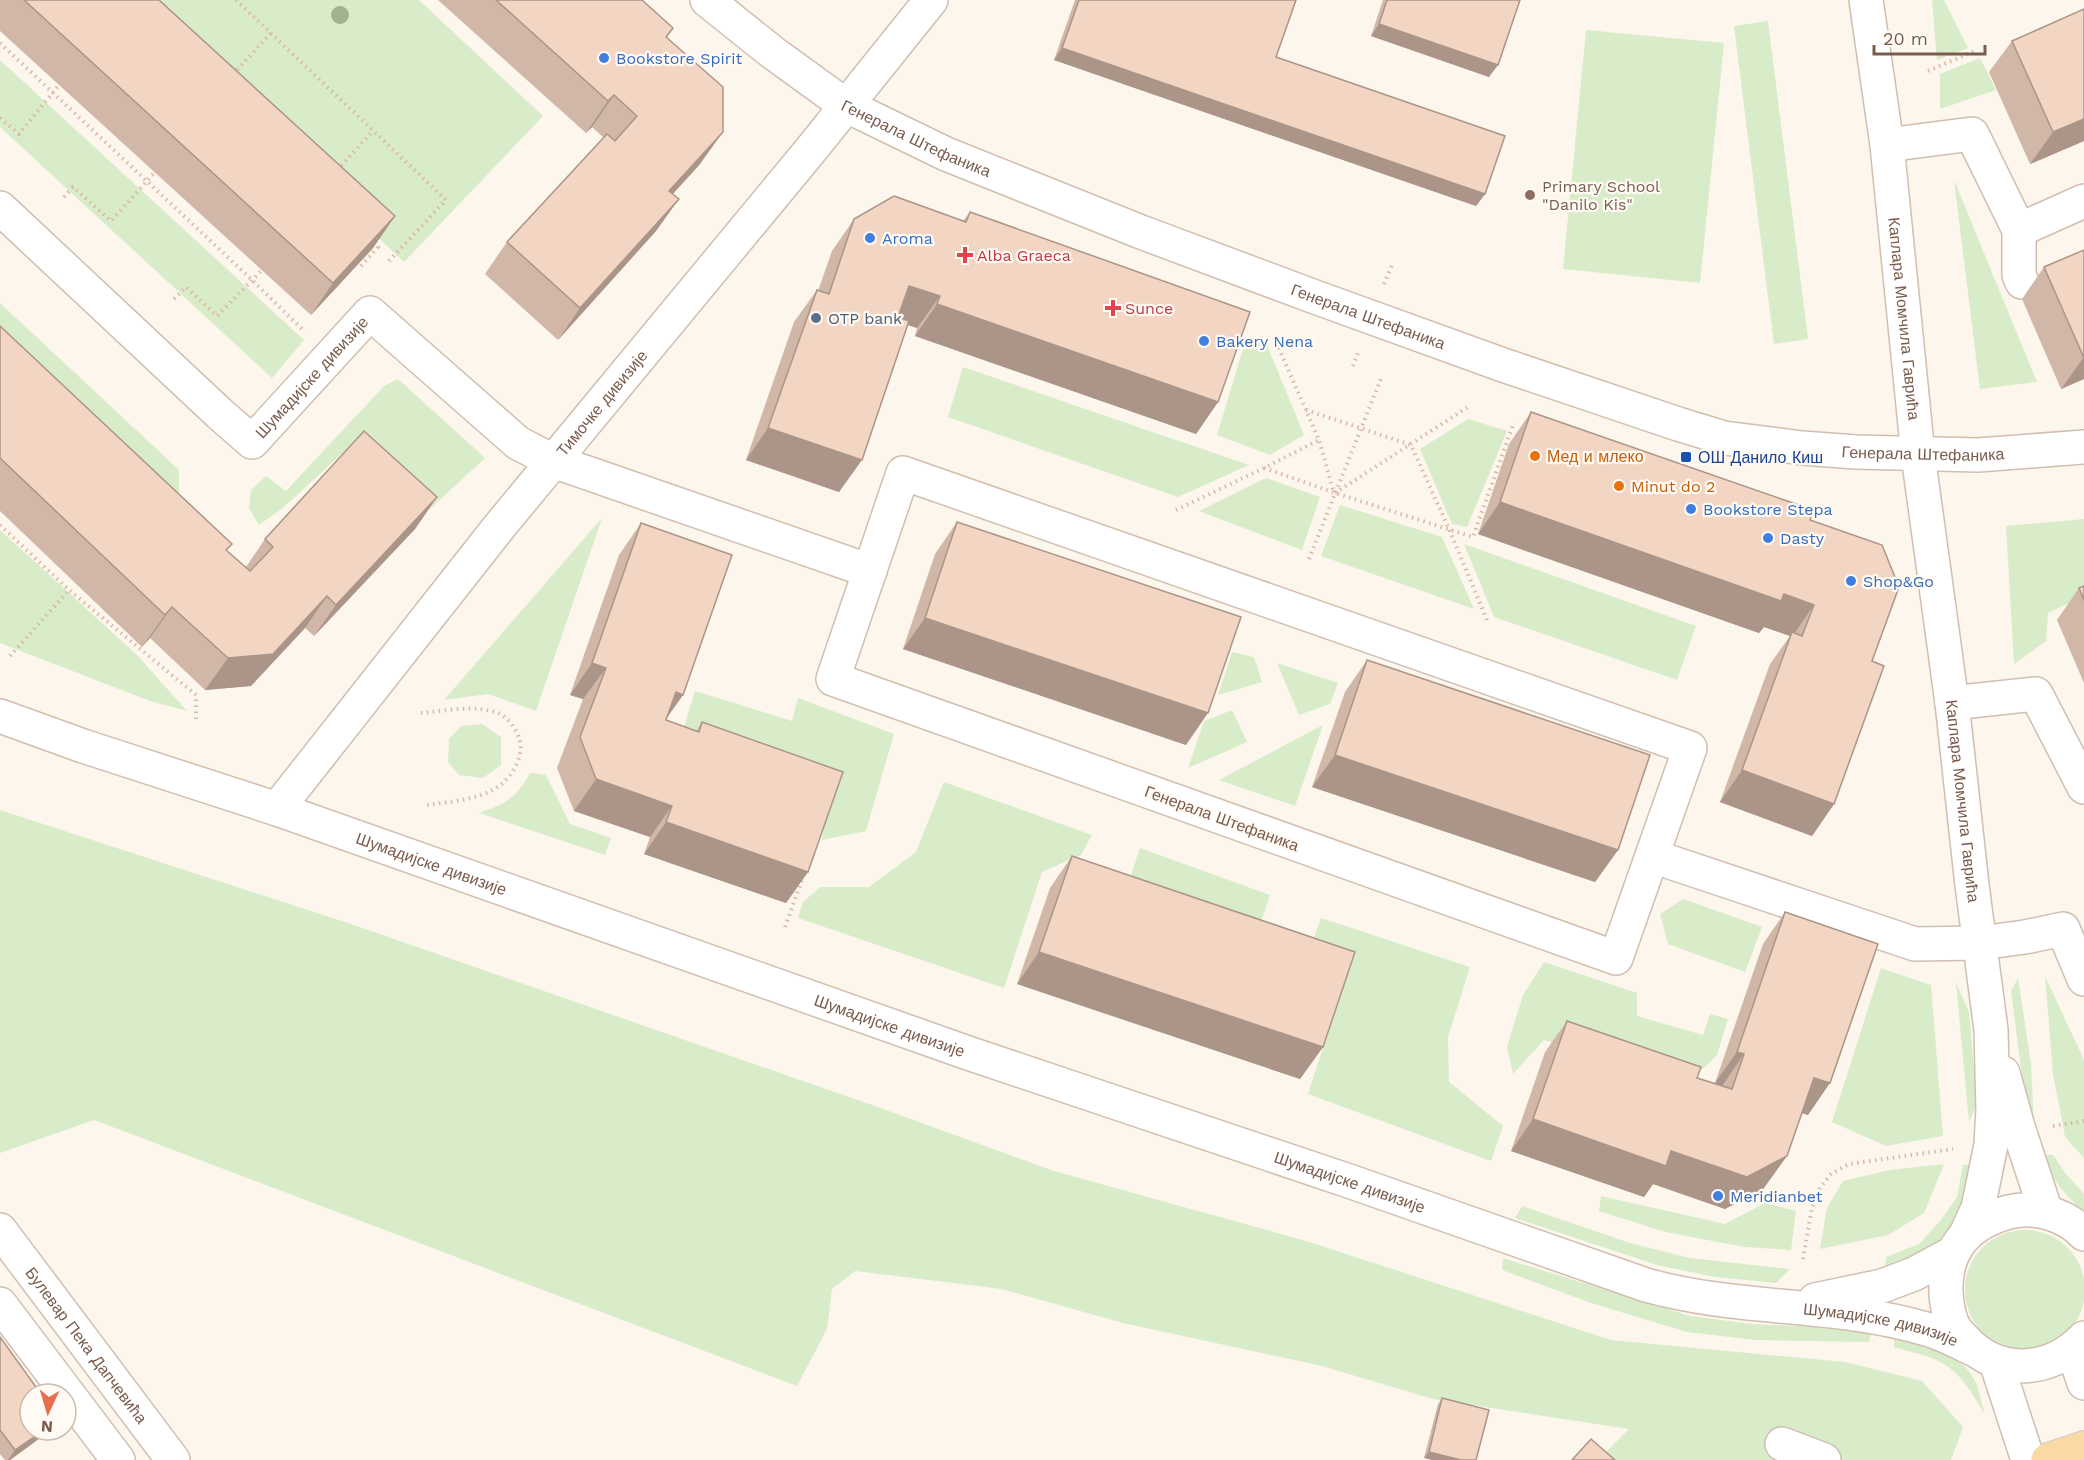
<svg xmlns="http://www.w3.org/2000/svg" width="2084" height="1460" font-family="'Work Sans',sans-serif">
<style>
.green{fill:#d8ecc9}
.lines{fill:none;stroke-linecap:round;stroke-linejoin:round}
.minor-casing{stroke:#d1beb0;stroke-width:36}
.major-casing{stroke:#dad1cd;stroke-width:36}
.path{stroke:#d9b8a5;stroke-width:4;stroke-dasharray:1.5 4.5;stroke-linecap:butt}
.minor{stroke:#fff;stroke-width:33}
.major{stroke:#fbd9a5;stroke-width:33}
.tree{fill:#a0b28e}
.wall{fill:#d1b7a8}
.shaded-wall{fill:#aa9588}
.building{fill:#f3d5c3;stroke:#aa9588;stroke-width:1.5}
.shop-dot{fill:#3f7fe0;stroke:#fffaf3;stroke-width:2}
.education-dot{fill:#8d6e63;stroke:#fffaf3;stroke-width:2}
.health-dot{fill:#e0444e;stroke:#fffaf3;stroke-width:2}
.service-dot{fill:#5c6f8a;stroke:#fffaf3;stroke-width:2}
.food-dot{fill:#e8710a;stroke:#fffaf3;stroke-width:2}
.transit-dot{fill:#1a4fb4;stroke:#fffaf3;stroke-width:2}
.labels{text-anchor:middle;stroke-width:4.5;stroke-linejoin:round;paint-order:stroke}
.shop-label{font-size:16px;fill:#366cbe;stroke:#fffaf3;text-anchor:start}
.street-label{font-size:16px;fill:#7a5c4d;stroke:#fffaf3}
.education-label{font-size:16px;fill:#785e54;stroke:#fffaf3;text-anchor:start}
.health-label{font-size:16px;fill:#be3a42;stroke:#fffaf3;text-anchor:start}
.service-label{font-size:16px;fill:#4e5e75;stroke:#fffaf3;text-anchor:start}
.food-label{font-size:16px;fill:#c56008;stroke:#fffaf3;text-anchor:start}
.transit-label{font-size:16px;fill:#164399;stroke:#fffaf3;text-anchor:start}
</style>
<rect width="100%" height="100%" fill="#fdf6ec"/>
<g class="green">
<path d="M122 0H419L543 116 404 262Z"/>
<path d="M1932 0H1944L1968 48 1937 60Z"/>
<path d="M1768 21 1808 339 1774 344 1734 26Z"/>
<path d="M1586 30 1724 43 1700 283 1563 269Z"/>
<path d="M1980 58 1996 90 1940 109V74Z"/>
<path d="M0 60 304 340 272 378 0 127Z"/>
<path d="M1954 180 2037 382 1980 389Z"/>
<path d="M0 303 179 470V516L0 354Z"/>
<path d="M1246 339 1267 345 1304 435 1270 455 1217 435Z"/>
<path d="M963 367 1249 465 1178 497 948 417Z"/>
<path d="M398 379 485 458 429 510 350 446 283 508 259 525 249 508 251 490 266 476 286 491 384 386Z"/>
<path d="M1468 419 1507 431 1467 527 1452 524 1420 449Z"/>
<path d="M1266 478 1320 497 1302 550 1199 511Z"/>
<path d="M1340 505 1442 537 1474 609 1321 556Z"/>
<path d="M602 518 536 711 488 694 444 700Z"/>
<path d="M2084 519V596L2048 613 2046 641 2014 664 2006 526Z"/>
<path d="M0 530 136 654 187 711 150 701 0 643Z"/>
<path d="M1464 544 1696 626 1677 680 1494 617Z"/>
<path d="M1232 652 1254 657 1262 682 1218 695Z"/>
<path d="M1277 663 1338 683 1330 704 1299 715Z"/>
<path d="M695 691 792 721 798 698 894 734 866 831 822 840 830 784 683 730Z"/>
<path d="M1232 710 1247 742 1188 768 1204 721Z"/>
<path d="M482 724 501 737V765L483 778 459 775 448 762 449 739 461 726Z"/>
<path d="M1323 725 1295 806 1219 780Z"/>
<path d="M530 773 546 775 570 824 611 838 605 855 479 813C507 803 515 799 530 773Z"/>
<path d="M944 782 1092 835 1081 855 1042 872 1004 988 798 918 803 902 820 887H869L916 852Z"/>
<path d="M0 810 348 923 875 1106 1054 1171 1306 1241 1611 1340 1845 1362 1922 1381 1963 1427 1951 1460H1613L1606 1452 1629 1429 1433 1399 1322 1366 1123 1323 1002 1289 855 1271 832 1289 827 1329 797 1386 94 1120 0 1153Z"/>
<path d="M1140 848 1270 895 1260 925 1129 881Z"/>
<path d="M1683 899 1762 927 1745 972 1668 944 1660 914Z"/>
<path d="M1321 918 1470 967 1448 1037 1449 1082 1503 1126 1491 1161 1308 1094 1346 977 1310 948Z"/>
<path d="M1544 962 1637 993V1016L1703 1035 1710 1014 1728 1019 1717 1055 1685 1086 1544 1040 1513 1074 1507 1047 1523 995Z"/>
<path d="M1881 968 1931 985 1943 1136 1886 1146 1832 1122Z"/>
<path d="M2045 976 2084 1060V1158L2065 1137 2053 1074Z"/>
<path d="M2018 978 2031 1065 2034 1126 2024 1092 2011 991Z"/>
<path d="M1956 983 1969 1012 1977 1104 1969 1122Z"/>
<path d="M2043 1155H2053L2066 1174 2084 1194V1212C2066 1196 2050 1178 2043 1155Z"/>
<path d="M1944 1164 1924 1213 1888 1235 1820 1249 1827 1208 1843 1181 1890 1170Z"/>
<path d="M1975 1164 1973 1190 1948 1234 1927 1254 1885 1271 1886 1257 1919 1244 1941 1220 1957 1197 1963 1165Z"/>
<path d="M1601 1196 1725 1224 1765 1203 1796 1211 1791 1250 1745 1247 1665 1232 1599 1211Z"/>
<path d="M1522 1206 1630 1243 1690 1258 1790 1269 1776 1283 1715 1277 1657 1265 1515 1218Z"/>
<circle cx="2025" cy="1290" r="60"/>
<path d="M1503 1258 1690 1316 1752 1324 1872 1329 1869 1342 1756 1340 1687 1332 1591 1303 1502 1270Z"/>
<path d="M1894 1335C1923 1344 1963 1352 1976 1383 1980 1393 1982 1405 1985 1415 1974 1396 1963 1376 1944 1364 1930 1355 1909 1352 1894 1347Z"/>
</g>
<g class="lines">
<defs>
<g id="minor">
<path id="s1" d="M707 0 772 52 845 105 946 154 1141 232 1315 297 1503 365 1678 424 1724 438 1802 448 1856 452 1978 455 2084 447"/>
<path id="s2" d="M1866 0 1887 145 1918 455 1952 703 1972 885 1991 1030 1993 1109 1991 1145 1978 1208 1966 1234"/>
<path d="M1887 145 1972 134 2019 230V275L2022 282"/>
<path id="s3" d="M0 208 219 413 252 442 370 313 518 443 553 461 870 571"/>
<path d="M2019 230 2084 201"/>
<path d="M903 473 1690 748 1616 958 833 679Z"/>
<path d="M1952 703 2036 694 2084 787"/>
<path id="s4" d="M0 716 83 746 277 809 968 1053 1349 1181 1646 1285C1737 1311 1835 1302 1926 1329 1942 1333 1958 1342 1973 1349"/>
<path id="s5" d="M277 809 499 527 814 146 931 0"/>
<path d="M1652 856 1915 944 1980 943 2025 937 2063 929 2084 979"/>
<path d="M2003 1073 2018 1127 2046 1212"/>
<path id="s6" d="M0 1230 173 1460"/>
<path d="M2084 1234C2066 1215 2035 1205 2009 1212 1967 1223 1944 1250 1946 1294 1947 1305 1949 1319 1955 1329 1957 1332 1961 1336 1964 1339 1998 1377 2050 1373 2084 1338"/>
<path d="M1815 1300 1882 1286 1914 1274 1951 1254"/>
<path d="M0 1304 118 1460"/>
<path d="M2073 1350 2084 1383"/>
<path d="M1996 1362 2028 1460"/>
<path d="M1782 1444 1824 1460"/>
</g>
<path id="major" d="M2048 1460 2084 1448"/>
</defs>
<use href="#minor" class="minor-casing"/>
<use href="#major" class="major-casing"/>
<g class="path">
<path d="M236 0 446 200 387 263"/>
<path d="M0 43 252 280 305 332"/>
<path d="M1928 71 1977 50"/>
<path d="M233 74 271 33"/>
<path d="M0 118 19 134 59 85"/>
<path d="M337 170 373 131"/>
<path d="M64 197 73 187 111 221 155 172"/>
<path d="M361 266 378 247 373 242"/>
<path d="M1384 284 1392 265"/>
<path d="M174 299 186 287 217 316 262 270"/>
<path d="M1274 337 1319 440 1334 493"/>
<path d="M1353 366 1359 350"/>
<path d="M1306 410 1411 445 1449 529 1487 620"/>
<path d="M1264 468 1335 493 1473 537 1514 422"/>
<path d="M1335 493 1468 407"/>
<path d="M1176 510 1264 468 1319 440"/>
<path d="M0 525 69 590 196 695V723"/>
<path d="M1309 559 1382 376"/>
<path d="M10 656 69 590"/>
<path d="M421 713C446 711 474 704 498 713 508 717 518 731 520 741 522 749 520 755 517 763 502 799 461 800 427 805"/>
<path d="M785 927 803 877"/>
<path d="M2053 1126 2084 1121"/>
<path d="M1803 1259 1812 1207 1820 1188 1831 1174 1849 1164 1953 1149"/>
</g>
<use href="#minor" class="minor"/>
<use href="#major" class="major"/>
</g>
<circle class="tree" cx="340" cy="15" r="9"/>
<g class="wall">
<path d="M0 0H159L395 216 373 248 311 315 0 31Z"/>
<path d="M438 0H642L673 28 667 37 700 164 673 194 656 231 558 340 485 274 507 242 604 138 592 127 586 133Z"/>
<path d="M1075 0H1296L1276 57 1485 194 1476 206 1054 60Z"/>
<path d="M1383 0H1520L1489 77 1371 36Z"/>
<path d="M2084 9V141L2030 164 1989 72 2012 41Z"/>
<path d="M970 212 1218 402 1196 434 915 336 917 328 907 325 839 492 746 460 794 322 817 290 818 291 832 251 854 219 963 221Z"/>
<path d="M2084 250V379L2061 389 2022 299 2044 267Z"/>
<path d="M0 326 227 551 246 567 265 539 437 497 415 529 314 636 305 628 251 686 205 690 150 638 142 647 0 511Z"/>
<path d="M1531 412 1810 520 1872 661 1834 804 1812 836 1720 802 1770 664 1790 636 1764 627 1759 633 1478 534 1509 444Z"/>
<path d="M957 522 1186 745 903 649 935 554Z"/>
<path d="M641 523 683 695 667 717 666 720 696 731 702 722 808 872 786 903 644 854 650 837 574 811 557 768 583 699 570 695 619 555Z"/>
<path d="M2084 586V683L2057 620 2079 588Z"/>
<path d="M1367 660 1618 850 1595 882 1312 787 1345 692Z"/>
<path d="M1072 856 1323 1047 1300 1079 1017 984 1050 888Z"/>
<path d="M1785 912 1808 1115 1802 1113 1764 1188 1725 1209 1653 1184 1644 1197 1511 1151 1545 1052 1567 1021 1697 1078 1715 1083 1763 944Z"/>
<path d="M0 1337 50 1431 10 1460H5L0 1454Z"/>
<path d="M1442 1398 1489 1410 1424 1458 1438 1404Z"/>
</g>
<g class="shaded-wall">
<path d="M1379 24 1498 65 1489 77 1371 36Z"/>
<path d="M1062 48 1485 194 1476 206 1054 60Z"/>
<path d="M614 95 592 127 586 133 608 101Z"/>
<path d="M2084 119V141L2030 164 2053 132Z"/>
<path d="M723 132 700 164 647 222 669 191Z"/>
<path d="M679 199 656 231 558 340 580 308Z"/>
<path d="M395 216 373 248 311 315 333 283Z"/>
<path d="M909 286 940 296 917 328 887 318Z"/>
<path d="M937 304 1218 402 1196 434 915 336Z"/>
<path d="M2084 357V379L2061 389Z"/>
<path d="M768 428 862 460 839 492 746 460Z"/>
<path d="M437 497 415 529 314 636 336 605Z"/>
<path d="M1500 502 1784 594 1814 605 1792 637V632L1790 636 1764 627 1759 633 1478 534Z"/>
<path d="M327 596 305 628 251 686 205 690 228 658Z"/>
<path d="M172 607 150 638 142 647 165 615Z"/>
<path d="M925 618 1208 713 1186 745 903 649Z"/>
<path d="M592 663 606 668 583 699 570 695Z"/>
<path d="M676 692 683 695 661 726Z"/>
<path d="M1335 755 1618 850 1595 882 1312 787Z"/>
<path d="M1742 770 1834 804 1812 836 1720 802Z"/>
<path d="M596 779 672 806 650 837 574 811Z"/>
<path d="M666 822 808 872 786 903 644 854Z"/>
<path d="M1039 952 1323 1047 1300 1079 1017 984Z"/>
<path d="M1737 1052 1744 1054 1722 1086 1715 1083Z"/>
<path d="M1814 1078 1830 1083 1808 1115 1792 1110Z"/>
<path d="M1533 1119 1671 1151 1787 1156 1764 1188 1725 1209 1653 1184 1644 1197 1511 1151Z"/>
<path d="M44 1430H51L10 1460H8L15 1450Z"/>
<path d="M1429 1452 1461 1460H1432L1424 1458Z"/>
</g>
<g class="building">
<path d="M24 0H159L395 216 333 283Z"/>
<path d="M496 0H642L673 28 666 37 723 87V132L669 191 679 199 580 308 507 242 607 134 615 141 637 116 614 95 608 101Z"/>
<path d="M1079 0H1296L1276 57 1505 136 1485 194 1062 48Z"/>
<path d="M1387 0H1520L1498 65 1379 24Z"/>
<path d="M2084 9V119L2053 132 2012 41Z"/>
<path d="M894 196 966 222 970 212 1250 312 1218 402 937 304 940 296 909 286 898 317 909 321 862 460 768 428 817 290 829 294 854 219Z"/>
<path d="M2084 250V358L2044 267Z"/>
<path d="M0 326 232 544 226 550 250 571 273 547 265 539 364 431 437 497 336 605 327 596 273 654 228 658 172 607 165 615 0 458Z"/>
<path d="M1531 412 1813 510 1810 520 1882 545 1899 587 1872 661 1884 666 1834 804 1742 770 1792 632 1802 636 1814 605 1784 594 1781 601 1500 502Z"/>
<path d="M957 522 1241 617 1208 713 925 618Z"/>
<path d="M641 523 732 555 683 695 676 692 666 720 699 732 702 722 843 772 808 872 666 822 672 806 596 779 580 737 606 668 592 663Z"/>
<path d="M2084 586V600L2079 588Z"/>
<path d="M1367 660 1650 755 1618 850 1335 755Z"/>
<path d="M1072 856 1355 952 1323 1047 1039 952Z"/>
<path d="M1785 912 1878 944 1830 1083 1814 1078 1787 1156 1747 1177 1671 1151 1666 1166 1533 1119 1567 1021 1701 1067 1697 1078 1732 1089 1744 1054 1737 1052Z"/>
<path d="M0 1337 41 1394H30V1430H44L15 1450 0 1430Z"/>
<path d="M1442 1398 1489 1410 1476 1460H1461L1429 1452Z"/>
<path d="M1591 1439 1615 1460H1572Z"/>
</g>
<g class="shop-dot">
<circle cx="604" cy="58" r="6"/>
<circle cx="870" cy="238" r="6"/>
<circle cx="1204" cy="341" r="6"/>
<circle cx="1691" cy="509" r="6"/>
<circle cx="1768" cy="538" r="6"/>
<circle cx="1851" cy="581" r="6"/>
<circle cx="1718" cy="1196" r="6"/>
</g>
<circle class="education-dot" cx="1530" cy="195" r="6"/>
<g class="health-dot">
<path d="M962 246h6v6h6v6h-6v6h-6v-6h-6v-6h6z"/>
<path d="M1110 299h6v6h6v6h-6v6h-6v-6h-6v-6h6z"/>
</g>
<circle class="service-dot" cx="816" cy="318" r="6"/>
<g class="food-dot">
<circle cx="1535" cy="456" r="6"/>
<circle cx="1619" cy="486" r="6"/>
</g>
<rect class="transit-dot" x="1680" y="451" width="12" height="12" rx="3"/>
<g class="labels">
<g class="shop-label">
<text x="616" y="64">Bookstore Spirit</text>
<text x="882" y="244">Aroma</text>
<text x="1216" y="347">Bakery Nena</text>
<text x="1703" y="515">Bookstore Stepa</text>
<text x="1780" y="544">Dasty</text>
<text x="1863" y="587">Shop&amp;Go</text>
<text x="1730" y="1202">Meridianbet</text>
</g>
<g class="street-label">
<text dy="6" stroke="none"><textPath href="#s1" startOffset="252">Генерала Штефаника</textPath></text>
<text dy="6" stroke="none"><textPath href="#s1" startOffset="738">Генерала Штефаника</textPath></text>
<text dy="6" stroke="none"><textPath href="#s2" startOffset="321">Каплара Момчила Гаврића</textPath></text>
<text dy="6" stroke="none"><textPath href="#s3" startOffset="432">Шумадијске дивизије</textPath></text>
<text dy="6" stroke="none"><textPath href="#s5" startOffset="520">Тимочке дивизије</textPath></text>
<text dy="6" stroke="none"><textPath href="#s1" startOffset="1314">Генерала Штефаника</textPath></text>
<text dy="6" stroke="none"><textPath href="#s2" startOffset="807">Каплара Момчила Гаврића</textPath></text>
<text transform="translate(1222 818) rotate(20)" y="6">Генерала Штефаника</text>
<text dy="6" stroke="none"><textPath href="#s4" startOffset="456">Шумадијске дивизије</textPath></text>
<text dy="6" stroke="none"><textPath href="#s4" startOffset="942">Шумадијске дивизије</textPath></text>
<text dy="6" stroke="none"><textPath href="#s4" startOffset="1428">Шумадијске дивизије</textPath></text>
<text dy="6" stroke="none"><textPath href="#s4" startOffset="1980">Шумадијске дивизије</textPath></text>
<text dy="6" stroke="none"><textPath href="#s6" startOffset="144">Булевар Пека Дапчевића</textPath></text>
</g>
<g class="education-label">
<text x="1542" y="192">Primary School<tspan x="1542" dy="18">"Danilo Kis"</tspan></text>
</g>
<g class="health-label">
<text x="977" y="261">Alba Graeca</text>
<text x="1125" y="314">Sunce</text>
</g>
<g class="service-label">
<text x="828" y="324">OTP bank</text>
</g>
<g class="food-label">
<text x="1547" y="462">Мед и млеко</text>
<text x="1631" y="492">Minut do 2</text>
</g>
<g class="transit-label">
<text x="1698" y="463">ОШ Данило Киш</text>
</g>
</g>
<g transform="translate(48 1412) rotate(184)"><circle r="28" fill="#fffaf3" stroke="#cabbb1" stroke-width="1.5"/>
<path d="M0-4.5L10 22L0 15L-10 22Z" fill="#e76f51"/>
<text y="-9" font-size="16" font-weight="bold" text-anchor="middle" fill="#7a5c4d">N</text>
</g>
<path d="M1874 45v9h111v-9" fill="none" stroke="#7a5c4d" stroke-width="3"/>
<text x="1883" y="45" font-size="18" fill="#7a5c4d" stroke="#fffaf3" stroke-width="4.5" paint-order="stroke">20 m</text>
</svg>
